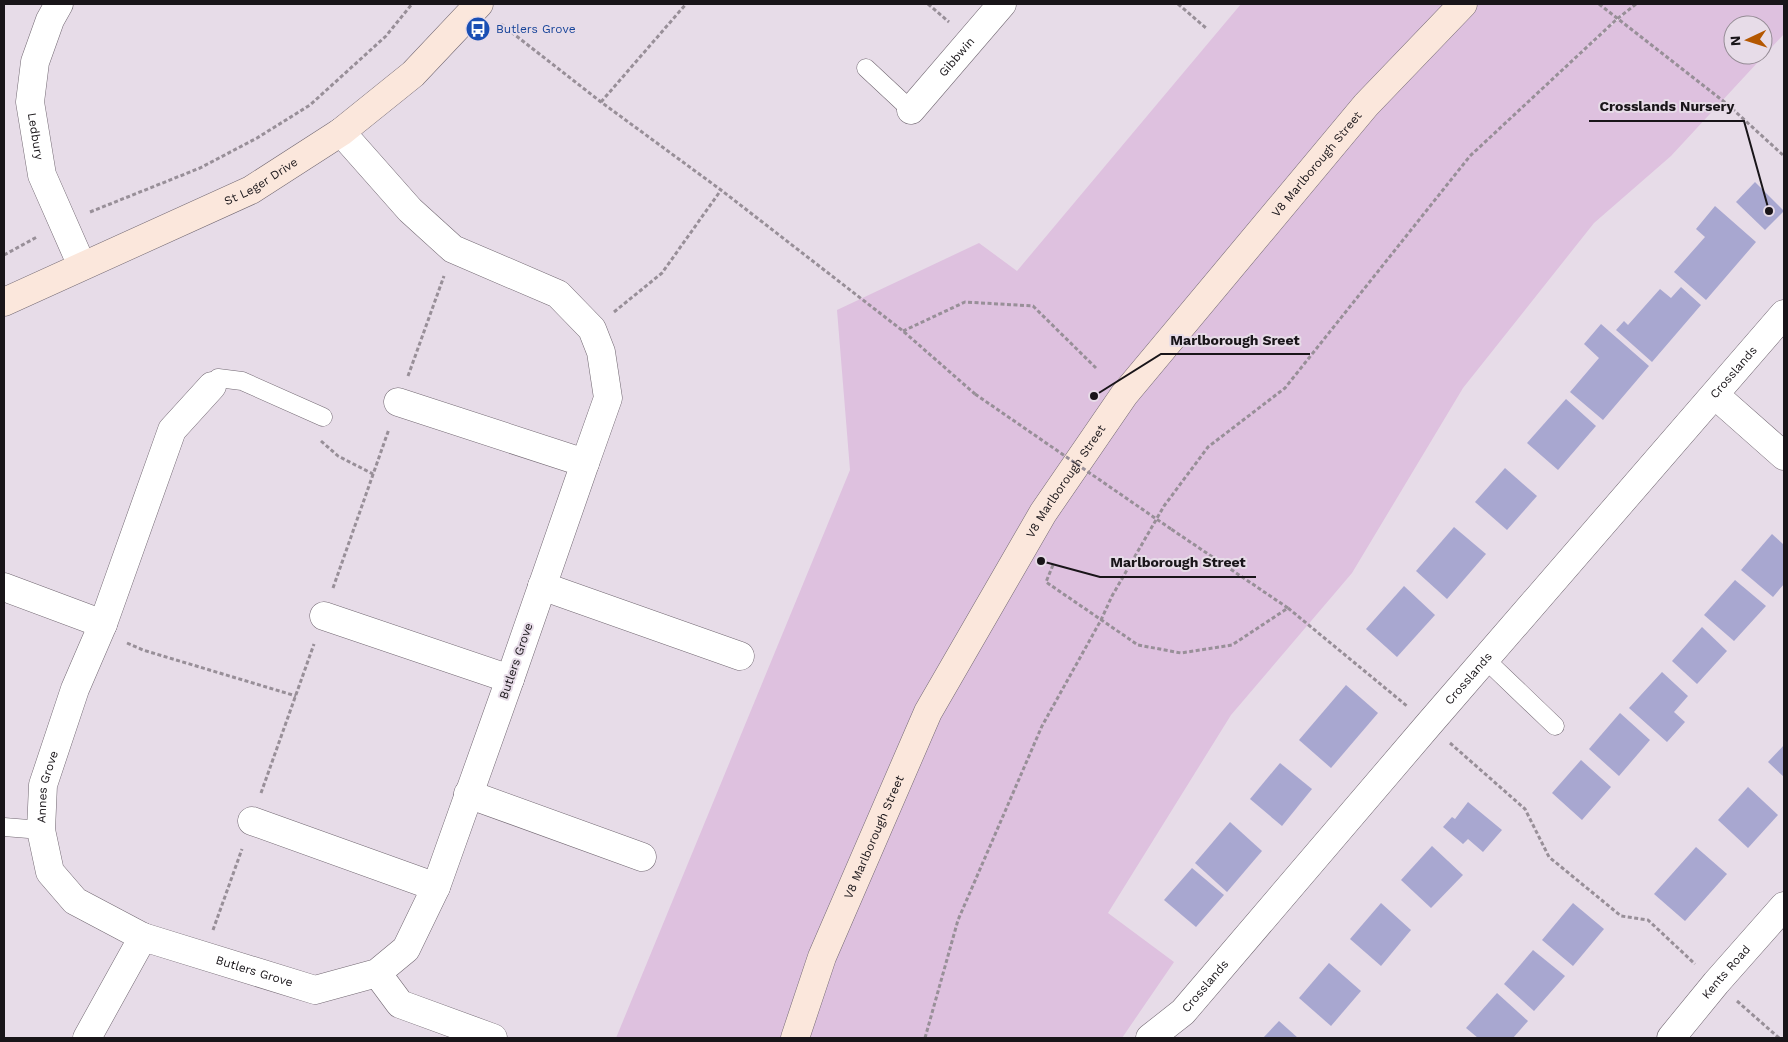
<svg xmlns="http://www.w3.org/2000/svg" width="1788" height="1042" font-family="'Work Sans',sans-serif">
<style>
.green{fill:#dec1df;fill-rule:evenodd}
.building{fill:#a8a7d0}
.lines{fill:none;stroke-linecap:round;stroke-linejoin:round}
.lane-casing{stroke:#726872;stroke-width:19}
.street-casing{stroke:#726872;stroke-width:29}
.secondary-casing{stroke:#726872;stroke-width:29}
.path{stroke:#988f98;stroke-width:3;stroke-dasharray:4 2.5;stroke-linecap:butt}
.lane{stroke:#fff;stroke-width:18}
.street{stroke:#fff;stroke-width:28}
.secondary{stroke:#fbe7dc;stroke-width:28}
.path-bridge{stroke:#988f98;stroke-width:3;stroke-dasharray:4 2.5;stroke-linecap:butt}
.labels{text-anchor:middle;stroke-width:4;stroke-linejoin:round;paint-order:stroke}
.transit-label{font-size:12px;fill:#164399;stroke:#e7dce8;text-anchor:start}
.street-label{font-size:12px;fill:#191519;stroke:#e7dce8}
.leader{fill:none;stroke:#191519;stroke-width:2}
.callout-dot{fill:#191519;stroke:#e7dce8;stroke-width:2}
.callout-label{font-size:14px;text-anchor:middle;font-weight:bold;fill:#191519;stroke:#e7dce8;stroke-width:4;stroke-linejoin:round;paint-order:stroke}
</style>
<rect width="100%" height="100%" fill="#e7dce8"/>
<path class="green" d="M1241 4H1784V34L1671 156 1594 223 1463 388 1352 573 1231 715 1108 913 1174 962 1122 1038H616L850 470 837 310 979 243 1017 271ZM1631 8 1523 107 1617 19ZM1733 25H1763V55H1733Z"/>
<g class="building">
<path d="M1755 182 1784 211 1765 230 1736 202Z"/>
<path d="M1715 206 1756 242 1706 300 1674 272 1705 237 1696 229Z"/>
<path d="M1681 287 1701 305 1652 362 1616 330 1624 321 1628 325 1660 289 1671 298Z"/>
<path d="M1601 324 1649 366 1603 420 1570 392 1599 358 1584 344Z"/>
<path d="M1566 399 1596 426 1558 470 1527 443Z"/>
<path d="M1505 468 1537 496 1507 530 1475 502Z"/>
<path d="M1454 527 1486 554 1447 599 1416 571Z"/>
<path d="M1772 534 1784 545V584L1773 597 1741 570Z"/>
<path d="M1735 580 1766 606 1734 641 1704 615Z"/>
<path d="M1404 586 1435 615 1397 657 1366 629Z"/>
<path d="M1702 627 1727 651 1697 684 1672 661Z"/>
<path d="M1662 672 1688 696 1674 712 1685 722 1667 742 1629 708Z"/>
<path d="M1346 685 1378 713 1331 768 1299 740Z"/>
<path d="M1620 713 1650 740 1619 776 1589 749Z"/>
<path d="M1784 745V777L1768 762Z"/>
<path d="M1581 760 1611 787 1582 820 1552 793Z"/>
<path d="M1280 763 1312 789 1282 826 1250 799Z"/>
<path d="M1748 787 1778 815 1748 848 1718 820Z"/>
<path d="M1468 802 1502 830 1483 852 1468 839 1463 844 1443 827 1452 817 1455 819Z"/>
<path d="M1230 822 1262 851 1227 892 1195 863Z"/>
<path d="M1432 846 1463 875 1431 908 1401 880Z"/>
<path d="M1696 847 1727 874 1685 921 1654 894Z"/>
<path d="M1192 868 1224 895 1196 927 1164 900Z"/>
<path d="M1381 903 1411 930 1381 966 1350 939Z"/>
<path d="M1573 903 1604 929 1573 966 1542 940Z"/>
<path d="M1533 950 1565 976 1534 1011 1504 984Z"/>
<path d="M1329 963 1361 991 1331 1026 1299 998Z"/>
<path d="M1497 993 1528 1021 1513 1038H1478L1466 1028Z"/>
<path d="M1279 1021 1298 1038H1263Z"/>
</g>
<g class="lines">
<defs>
<g id="lane">
<path d="M866 68 911 110"/>
<path d="M212 386 218 378 242 381 323 417"/>
<path d="M1485 659 1555 726"/>
<path d="M4 827 41 830"/>
</g>
<g id="street">
<path id="s1" d="M59 4 50 20 35 62 30 102 42 175 82 266"/>
<path id="s2" d="M911 110 1002 4"/>
<path d="M341 132 410 210 453 249 558 294 592 329 601 352 608 398 585 463"/>
<path d="M1715 395 1784 456"/>
<path d="M398 402 585 463 510 679 436 887"/>
<path d="M542 586 740 656"/>
<path d="M4 587 103 624"/>
<path d="M324 616 510 679"/>
<path d="M468 794 642 857"/>
<path id="s3" d="M143 937 75 901 50 872 41 830 43 785 75 689 103 624 172 430 212 386"/>
<path d="M377 973 400 1004 493 1038"/>
<path id="s4" d="M87 1038 143 937 315 990 377 973 406 949 436 887 252 821"/>
<path id="s5" d="M1150 1038 1183 1012 1429 724 1784 314"/>
<path id="s6" d="M1671 1038 1716 983 1784 906"/>
</g>
<g id="secondary">
<path id="s7" d="M4 302 251 190 341 132 413 74 479 4"/>
<path id="s8" d="M795 1038 822 957 928 712 1043 513 1124 395 1366 105 1463 4"/>
</g>
</defs>
<use href="#lane" class="lane-casing"/>
<use href="#street" class="street-casing"/>
<use href="#secondary" class="secondary-casing"/>
<g class="path">
<path d="M928 4 949 22"/>
<path d="M1178 4 1206 28"/>
<path d="M1599 4 1727 104 1784 156"/>
<path d="M501 24 601 102 721 190 903 331 975 394"/>
<path d="M601 102 686 4"/>
<path d="M90 212 200 168 257 138 310 105 386 36 412 4"/>
<path d="M4 255 37 237"/>
<path d="M614 312 662 273 721 190"/>
<path d="M903 331 965 302 1033 306 1096 368"/>
<path d="M408 376 444 276"/>
<path d="M321 441 338 456 373 474"/>
<path d="M1053 565 1046 582 1138 645 1181 653 1232 645 1288 608 1171 529"/>
<path d="M333 588 389 429"/>
<path d="M1288 608 1407 706"/>
<path d="M127 643 143 650 296 696"/>
<path d="M1450 743 1525 809 1549 857 1621 916 1648 920 1695 964"/>
<path d="M261 793 314 644"/>
<path d="M213 930 242 849"/>
<path d="M1737 1001 1779 1038"/>
<path d="M925 1038 958 920 1042 726 1101 620 1112 596 1164 506 1208 447 1285 388 1470 156 1617 19 1636 4"/>
</g>
<use href="#lane" class="lane"/>
<use href="#street" class="street"/>
<use href="#secondary" class="secondary"/>
<path class="path-bridge" d="M975 394 1171 529"/>
</g>
<defs>
<symbol id="bus-disc" viewBox="-11 -11 22 22"><circle r="9.5" fill="#1a4fb4" stroke="#e7dce8"/><path d="M-5-6H5V4H4V6H2V4H-2V6H-4V4H-5ZM-3.5-4V0h7V-4ZM-3.5 1.2v1.5H-2V1.2ZM2 1.2v1.5H3.5V1.2Z" fill="#fff"/></symbol>
</defs>
<g fill-rule="evenodd">
<use href="#bus-disc" x="464" y="15" width="28" height="28"/>
</g>
<g class="labels">
<g class="transit-label">
<text x="496" y="33">Butlers Grove</text>
</g>
<g class="street-label">
<text dy="4" stroke="none"><textPath href="#s2" startOffset="70">Gibbwin</textPath></text>
<text dy="4" stroke="none"><textPath href="#s1" startOffset="138">Ledbury</textPath></text>
<text dy="4" stroke="none"><textPath href="#s8" startOffset="1026">V8 Marlborough Street</textPath></text>
<text dy="4" stroke="none"><textPath href="#s7" startOffset="284">St Leger Drive</textPath></text>
<text dy="4" stroke="none"><textPath href="#s5" startOffset="886">Crosslands</textPath></text>
<text dy="4" stroke="none"><textPath href="#s8" startOffset="621">V8 Marlborough Street</textPath></text>
<text transform="translate(516 661) rotate(-71)" y="4">Butlers Grove</text>
<text dy="4" stroke="none"><textPath href="#s5" startOffset="481">Crosslands</textPath></text>
<text dy="4" stroke="none"><textPath href="#s3" startOffset="202">Annes Grove</textPath></text>
<text dy="4" stroke="none"><textPath href="#s8" startOffset="216">V8 Marlborough Street</textPath></text>
<text dy="4" stroke="none"><textPath href="#s4" startOffset="232">Butlers Grove</textPath></text>
<text dy="4" stroke="none"><textPath href="#s6" startOffset="86">Kents Road</textPath></text>
<text dy="4" stroke="none"><textPath href="#s5" startOffset="76">Crosslands</textPath></text>
</g>
</g>
<path class="leader" d="M1769 211L1744 121H1589M1094 396L1161 354H1310M1041 561L1100 577H1256"/>
<g class="callout-dot">
<circle cx="1769" cy="211" r="5"/>
<circle cx="1094" cy="396" r="5"/>
<circle cx="1041" cy="561" r="5"/>
</g>
<g class="callout-label">
<text x="1667" y="111">Crosslands Nursery</text>
<text x="1235" y="345">Marlborough Sreet</text>
<text x="1178" y="567">Marlborough Street</text>
</g>
<rect width="1788" height="1042" fill="none" stroke="#191519" stroke-width="10"/>
<g transform="translate(1748 40) rotate(266)"><circle r="24" fill="#e7dce8" stroke="#958c95"/>
<path d="M0-4L9 19L0 12L-9 19Z" fill="#b45700"/>
<text y="-8" font-size="14" font-weight="bold" text-anchor="middle" fill="#191519">N</text>
</g>
</svg>
